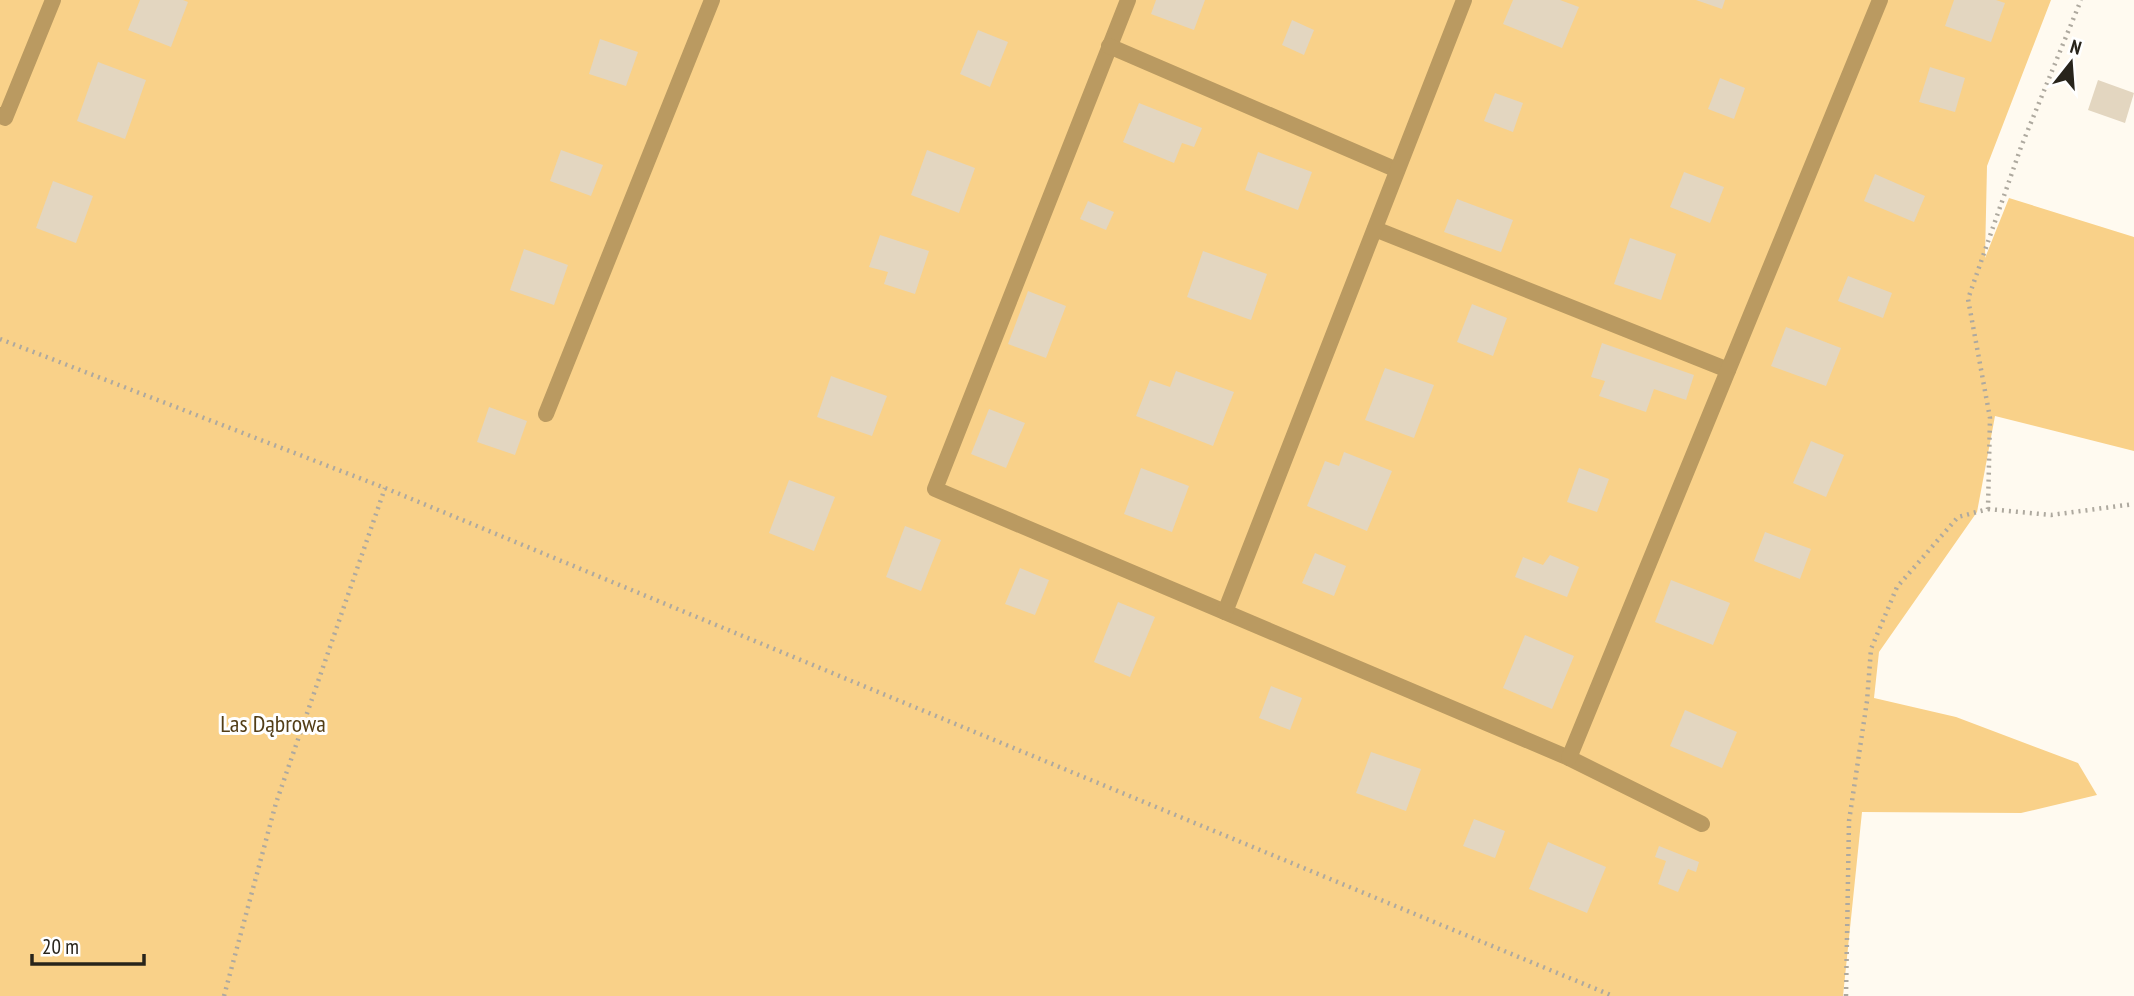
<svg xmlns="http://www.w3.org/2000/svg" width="2134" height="996" font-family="'PT Sans Narrow',sans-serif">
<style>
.green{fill:#f9d189}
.building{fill:#e3d6c0}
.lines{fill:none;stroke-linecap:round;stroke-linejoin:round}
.path{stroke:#aea99f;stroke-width:4.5;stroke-dasharray:2 5;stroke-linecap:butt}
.service{stroke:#ba9a61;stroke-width:16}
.labels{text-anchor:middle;stroke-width:6;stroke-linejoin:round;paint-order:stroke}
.park-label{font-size:24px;fill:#533e17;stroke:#fff}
</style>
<rect width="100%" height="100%" fill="#fffaf0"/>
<path class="green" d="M0 0H2051L1987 166 1985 258 2009 198 2134 237V451L1995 416 1977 512 1879 652 1874 698 1956 717 2078 763 2097 795 2021 813 1862 812 1843 996H0Z"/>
<g class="building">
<path d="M140 0H183L188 2 171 47 128 30Z"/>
<path d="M1156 0H1205L1194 30 1151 14Z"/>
<path d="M1513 0H1560L1579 7 1562 48 1503 24Z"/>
<path d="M1696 0H1725L1722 9Z"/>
<path d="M1954 0H1996L2005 3 1991 42 1945 26Z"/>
<path d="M1292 20 1314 30 1304 55 1282 45Z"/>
<path d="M978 30 1008 42 990 87 960 74Z"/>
<path d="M600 39 638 52 626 86 589 74Z"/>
<path d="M98 62 146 80 125 139 77 121Z"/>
<path d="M1930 67 1965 78 1955 112 1919 102Z"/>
<path d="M1720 78 1745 88 1734 119 1708 109Z"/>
<path d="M2098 80 2134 93 2125 123 2088 110Z"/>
<path d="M1495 93 1523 103 1513 132 1484 121Z"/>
<path d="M1139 103 1202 128 1194 147 1182 143 1174 163 1123 142Z"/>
<path d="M561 150 603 165 591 196 550 181Z"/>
<path d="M927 150 975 168 959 213 911 195Z"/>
<path d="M1258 152 1312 172 1298 210 1245 190Z"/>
<path d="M1684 172 1724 187 1710 223 1670 207Z"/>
<path d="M1875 174 1925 196 1914 222 1864 201Z"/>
<path d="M53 181 93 196 76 243 36 228Z"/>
<path d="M1457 199 1513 220 1501 252 1444 232Z"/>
<path d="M1088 201 1114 212 1106 230 1080 219Z"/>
<path d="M880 235 929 251 915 294 884 284 888 272 869 267Z"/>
<path d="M1630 238 1676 254 1661 300 1614 284Z"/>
<path d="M524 249 568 265 554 305 510 290Z"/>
<path d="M1203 251 1267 274 1251 320 1187 297Z"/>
<path d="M1848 276 1892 293 1883 318 1838 301Z"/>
<path d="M1028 291 1066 306 1046 358 1008 344Z"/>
<path d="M1472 304 1507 318 1493 356 1457 342Z"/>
<path d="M1786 327 1841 348 1826 386 1771 366Z"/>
<path d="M1602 343 1694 375 1686 400 1654 389 1646 412 1599 396 1605 381 1591 377Z"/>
<path d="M1385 368 1434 385 1414 438 1365 420Z"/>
<path d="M1176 371 1234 392 1213 446 1136 416 1150 380 1170 387Z"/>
<path d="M831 376 887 396 872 436 817 417Z"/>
<path d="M489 407 527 421 515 455 477 442Z"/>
<path d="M989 409 1025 423 1006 468 971 454Z"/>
<path d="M1811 441 1844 455 1826 497 1793 483Z"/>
<path d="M1344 452 1392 471 1367 531 1307 506 1325 461 1339 466Z"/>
<path d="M1141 468 1189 486 1172 532 1124 514Z"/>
<path d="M1579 468 1609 479 1597 512 1567 502Z"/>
<path d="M789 480 835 497 814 551 769 533Z"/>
<path d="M905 526 941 540 921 591 886 577Z"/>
<path d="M1765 532 1811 549 1800 579 1754 561Z"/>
<path d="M1315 553 1346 566 1334 596 1302 583Z"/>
<path d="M1550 555 1579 567 1567 597 1515 577 1523 557 1543 565Z"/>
<path d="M1020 568 1049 580 1035 615 1005 604Z"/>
<path d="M1671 580 1730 603 1713 645 1655 622Z"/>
<path d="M1118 602 1155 617 1130 677 1094 662Z"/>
<path d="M1525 635 1574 656 1552 709 1503 688Z"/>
<path d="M1271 686 1302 698 1290 730 1259 718Z"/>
<path d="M1685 710 1737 732 1722 768 1670 746Z"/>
<path d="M1371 752 1421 769 1406 811 1356 793Z"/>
<path d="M1474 819 1505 831 1495 858 1463 846Z"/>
<path d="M1548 842 1606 867 1587 913 1529 889Z"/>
<path d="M1659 846 1699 862 1696 872 1688 869 1678 892 1658 884 1666 861 1655 857Z"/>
</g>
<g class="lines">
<g class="path">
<path d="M0 339 385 488 1613 996"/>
<path d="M1988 509 2051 515 2134 504"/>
<path d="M224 996 276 803 385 488"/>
<path d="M1846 996 1849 821 1867 701 1871 649 1897 587 1958 517 1988 509 1990 418 1968 299 2021 147 2081 0"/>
</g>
<g class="service">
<path d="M1128 0 935 489 1569 758 1702 824"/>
<path d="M1109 46 1397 170"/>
<path d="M0 115 5 118 53 0"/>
<path d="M1375 229 1728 370"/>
<path d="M546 414 712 0"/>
<path d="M1225 612 1464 0"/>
<path d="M1569 758 1880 0"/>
</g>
</g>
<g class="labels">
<g class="park-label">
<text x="273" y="732">Las Dąbrowa</text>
</g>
</g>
<g transform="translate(2071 63) rotate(17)" stroke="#ffffff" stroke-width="5" paint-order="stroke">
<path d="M0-5L12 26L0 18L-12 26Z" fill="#28241b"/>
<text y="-10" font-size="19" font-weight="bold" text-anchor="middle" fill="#28241b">N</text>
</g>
<path d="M32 954v10h112v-10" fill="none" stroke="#28241b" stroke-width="3.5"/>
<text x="42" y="954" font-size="21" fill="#28241b" stroke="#ffffff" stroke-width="5" paint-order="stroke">20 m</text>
</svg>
